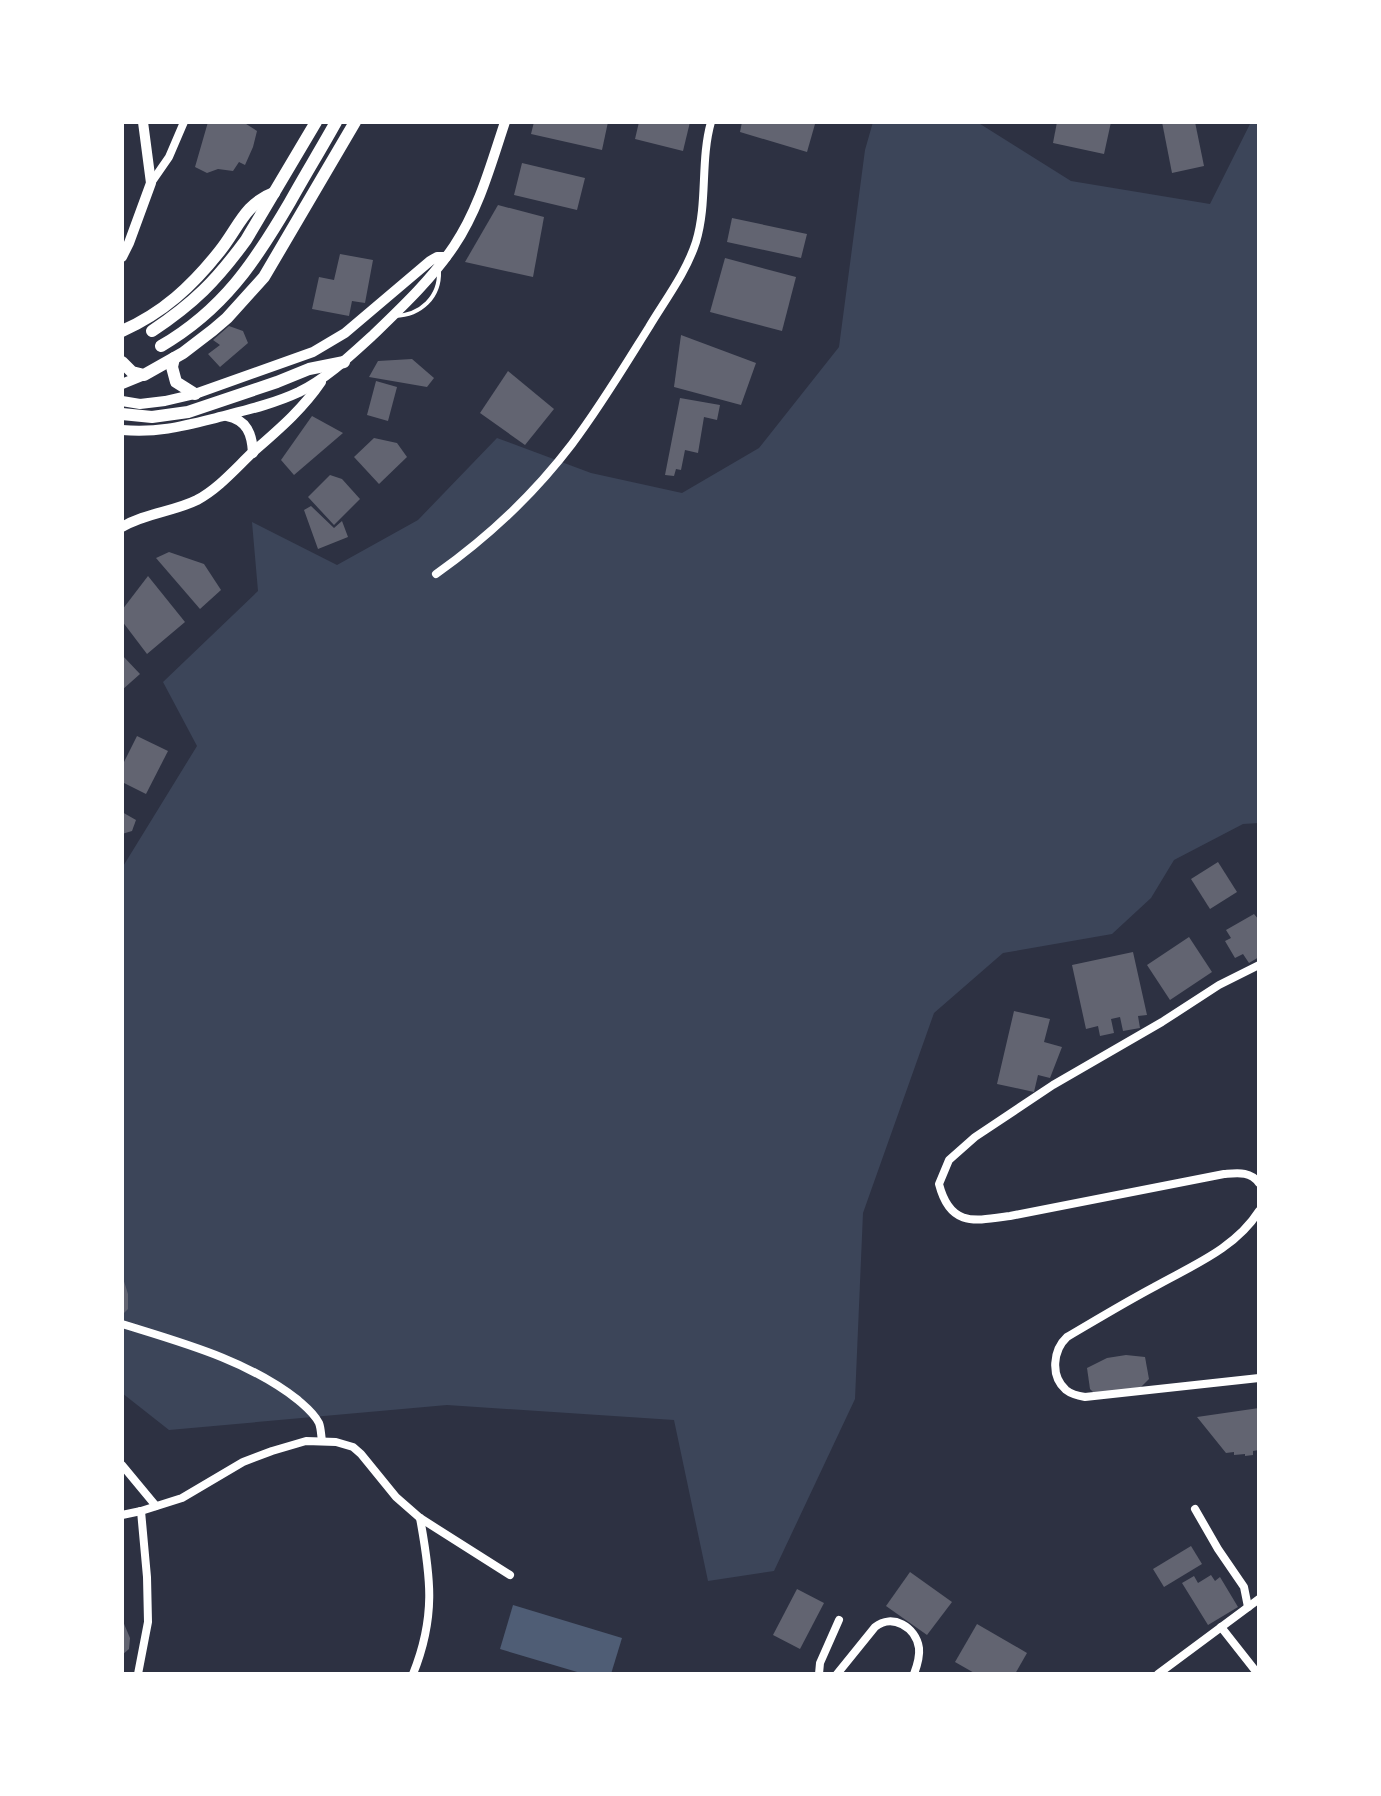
<svg xmlns="http://www.w3.org/2000/svg" width="1381" height="1796" font-family="Mulish,sans-serif">
<style>
.green{fill:#3c4559}
.water{fill:#4f5d75}
.building{fill:#626471}
.lines{fill:none;stroke-linecap:round;stroke-linejoin:round}
.service{stroke:#fff;stroke-width:4}
.minor{stroke:#fff;stroke-width:8}
.tertiary{stroke:#fff;stroke-width:10}
.trunk{stroke:#fff;stroke-width:12}
</style>
<rect width="100%" height="100%" fill="#2d3142"/>
<path class="green" d="M873 122H977L1071 181 1210 204 1251 122H1259V823L1243 824 1174 860 1151 898 1112 934 1003 953 934 1013 863 1213 855 1399 774 1571 708 1581 674 1420 447 1405 169 1430 122 1393V868L197 746 163 682 258 591 252 522 337 565 418 520 497 438 591 473 682 493 759 448 839 347 865 150Z"/>
<path class="water" d="M513 1605 622 1638 611 1674H584L500 1649Z"/>
<g class="building">
<path d="M208 122H243L257 131 253 147 245 165 239 162 233 171 218 169 207 173 195 167Z"/>
<path d="M534 122H608L602 150 531 134Z"/>
<path d="M639 122H690L683 151 635 139Z"/>
<path d="M742 122H810L815 124 807 152 740 132Z"/>
<path d="M1057 122H1111L1104 154 1053 143Z"/>
<path d="M1162 122H1195L1204 166 1172 173Z"/>
<path d="M522 163 585 178 577 210 514 195Z"/>
<path d="M498 205 544 217 533 277 465 262Z"/>
<path d="M732 218 807 234 801 258 727 242Z"/>
<path d="M340 254 373 260 365 303 352 301 349 316 312 309 319 277 334 280Z"/>
<path d="M725 258 796 277 782 331 710 312Z"/>
<path d="M229 326 243 331 248 343 220 367 208 354 220 345 213 340Z"/>
<path d="M681 335 756 363 741 405 674 387Z"/>
<path d="M412 359 434 378 427 387 369 377 378 361Z"/>
<path d="M508 371 554 409 525 445 480 413Z"/>
<path d="M376 381 397 387 388 421 367 415Z"/>
<path d="M680 398 720 405 717 420 704 417 698 453 685 450 681 470 676 469 674 476 665 475Z"/>
<path d="M312 416 343 433 294 475 281 460Z"/>
<path d="M374 438 397 443 407 457 379 484 354 457Z"/>
<path d="M330 475 342 479 360 499 334 525 308 497Z"/>
<path d="M311 506 334 528 342 521 348 537 318 549 304 510Z"/>
<path d="M169 552 204 564 221 590 200 609 156 558Z"/>
<path d="M148 576 185 622 147 654 122 621V610Z"/>
<path d="M122 655 140 674 122 690Z"/>
<path d="M137 736 168 751 146 794 122 782V766Z"/>
<path d="M122 812 136 820 132 831 122 834Z"/>
<path d="M1218 862 1237 892 1210 909 1191 879Z"/>
<path d="M1254 914 1259 920V957L1249 963 1243 954 1235 958 1225 941 1231 938 1226 930Z"/>
<path d="M1189 937 1212 972 1170 1000 1147 965Z"/>
<path d="M1133 952 1147 1015 1138 1016 1140 1028 1123 1031 1120 1017 1111 1019 1114 1033 1100 1036 1098 1026 1086 1029 1072 965Z"/>
<path d="M1014 1011 1050 1019 1044 1042 1062 1047 1050 1078 1038 1075 1034 1092 997 1084Z"/>
<path d="M122 1275 128 1294V1309L122 1315Z"/>
<path d="M1126 1355 1145 1357 1149 1379 1139 1389 1096 1395 1090 1389 1087 1368 1107 1358Z"/>
<path d="M1259 1408V1450L1253 1451V1455L1245 1456V1454L1234 1455V1452L1226 1453 1197 1417Z"/>
<path d="M1191 1546 1202 1564 1164 1587 1153 1569Z"/>
<path d="M910 1572 952 1602 927 1635 886 1606Z"/>
<path d="M1211 1575 1215 1581 1220 1577 1238 1607 1208 1625 1182 1583 1194 1576 1198 1583Z"/>
<path d="M797 1589 824 1603 800 1649 773 1635Z"/>
<path d="M122 1619 130 1638 129 1649 122 1655Z"/>
<path d="M977 1624 1027 1653 1015 1674H976L955 1662Z"/>
</g>
<g class="lines">
<path class="service" d="M395 316C421 315 440 297 439 271"/>
<g class="minor">
<path d="M151 183 169 157 184 122"/>
<path d="M436 574C487 538 534 494 572 444 600 407 624 367 649 327 665 300 686 273 696 242 708 202 700 161 711 122"/>
<path d="M1259 965 1219 985 1162 1022 1053 1085 975 1137 949 1160 939 1184C950 1227 974 1221 1010 1216L1224 1174C1238 1173 1250 1171 1259 1183"/>
<path d="M1259 1211C1235 1249 1191 1266 1154 1287 1124 1303 1096 1320 1067 1337 1053 1350 1050 1376 1066 1390 1071 1394 1079 1396 1085 1397L1259 1378"/>
<path d="M122 1324C183 1343 247 1360 298 1400 306 1407 314 1413 319 1423 321 1428 321 1435 322 1441"/>
<path d="M122 1465 156 1506"/>
<path d="M1195 1509 1218 1549 1244 1587 1248 1607"/>
<path d="M122 1515 141 1511 182 1498 243 1462 272 1451 306 1441 336 1442 353 1447 361 1454 396 1497 420 1518 510 1575"/>
<path d="M1221 1627 1258 1674"/>
<path d="M138 1674 148 1622 147 1577 141 1511"/>
<path d="M413 1674C436 1617 431 1578 420 1518"/>
<path d="M819 1674 820 1663 839 1620"/>
<path d="M837 1674 875 1627C892 1613 916 1627 919 1648 920 1657 917 1666 914 1674"/>
<path d="M1158 1674 1259 1599"/>
</g>
<g class="tertiary">
<path d="M122 257 129 243 151 183 143 122"/>
<path d="M122 384 144 375"/>
<path d="M122 401 140 404 165 401 195 394 313 352 345 333 430 261 437 257H446"/>
<path d="M227 416C247 420 252 434 253 453"/>
<path d="M122 430C156 433 180 427 212 419 242 411 271 405 299 392 327 378 349 357 372 336 401 308 431 280 454 246 479 209 491 164 505 122"/>
<path d="M122 527C145 513 173 512 197 500 219 488 235 469 253 452 278 430 302 410 321 382"/>
</g>
<g class="trunk">
<path d="M122 331C163 313 192 286 219 252 238 229 244 204 274 193"/>
<path d="M152 331C194 303 216 281 246 240L316 122"/>
<path d="M161 346C223 310 255 262 290 202 305 175 321 149 336 122"/>
<path d="M174 358 172 367 176 382 195 394"/>
<path d="M122 362 132 372 144 375 183 353 213 330 227 318 264 277 355 122"/>
<path d="M122 414 152 417 188 412 277 382 309 369 344 362"/>
</g>
</g>
<rect width="1381" height="1796" fill="none" stroke="#ffffff" stroke-width="248"/>
</svg>
